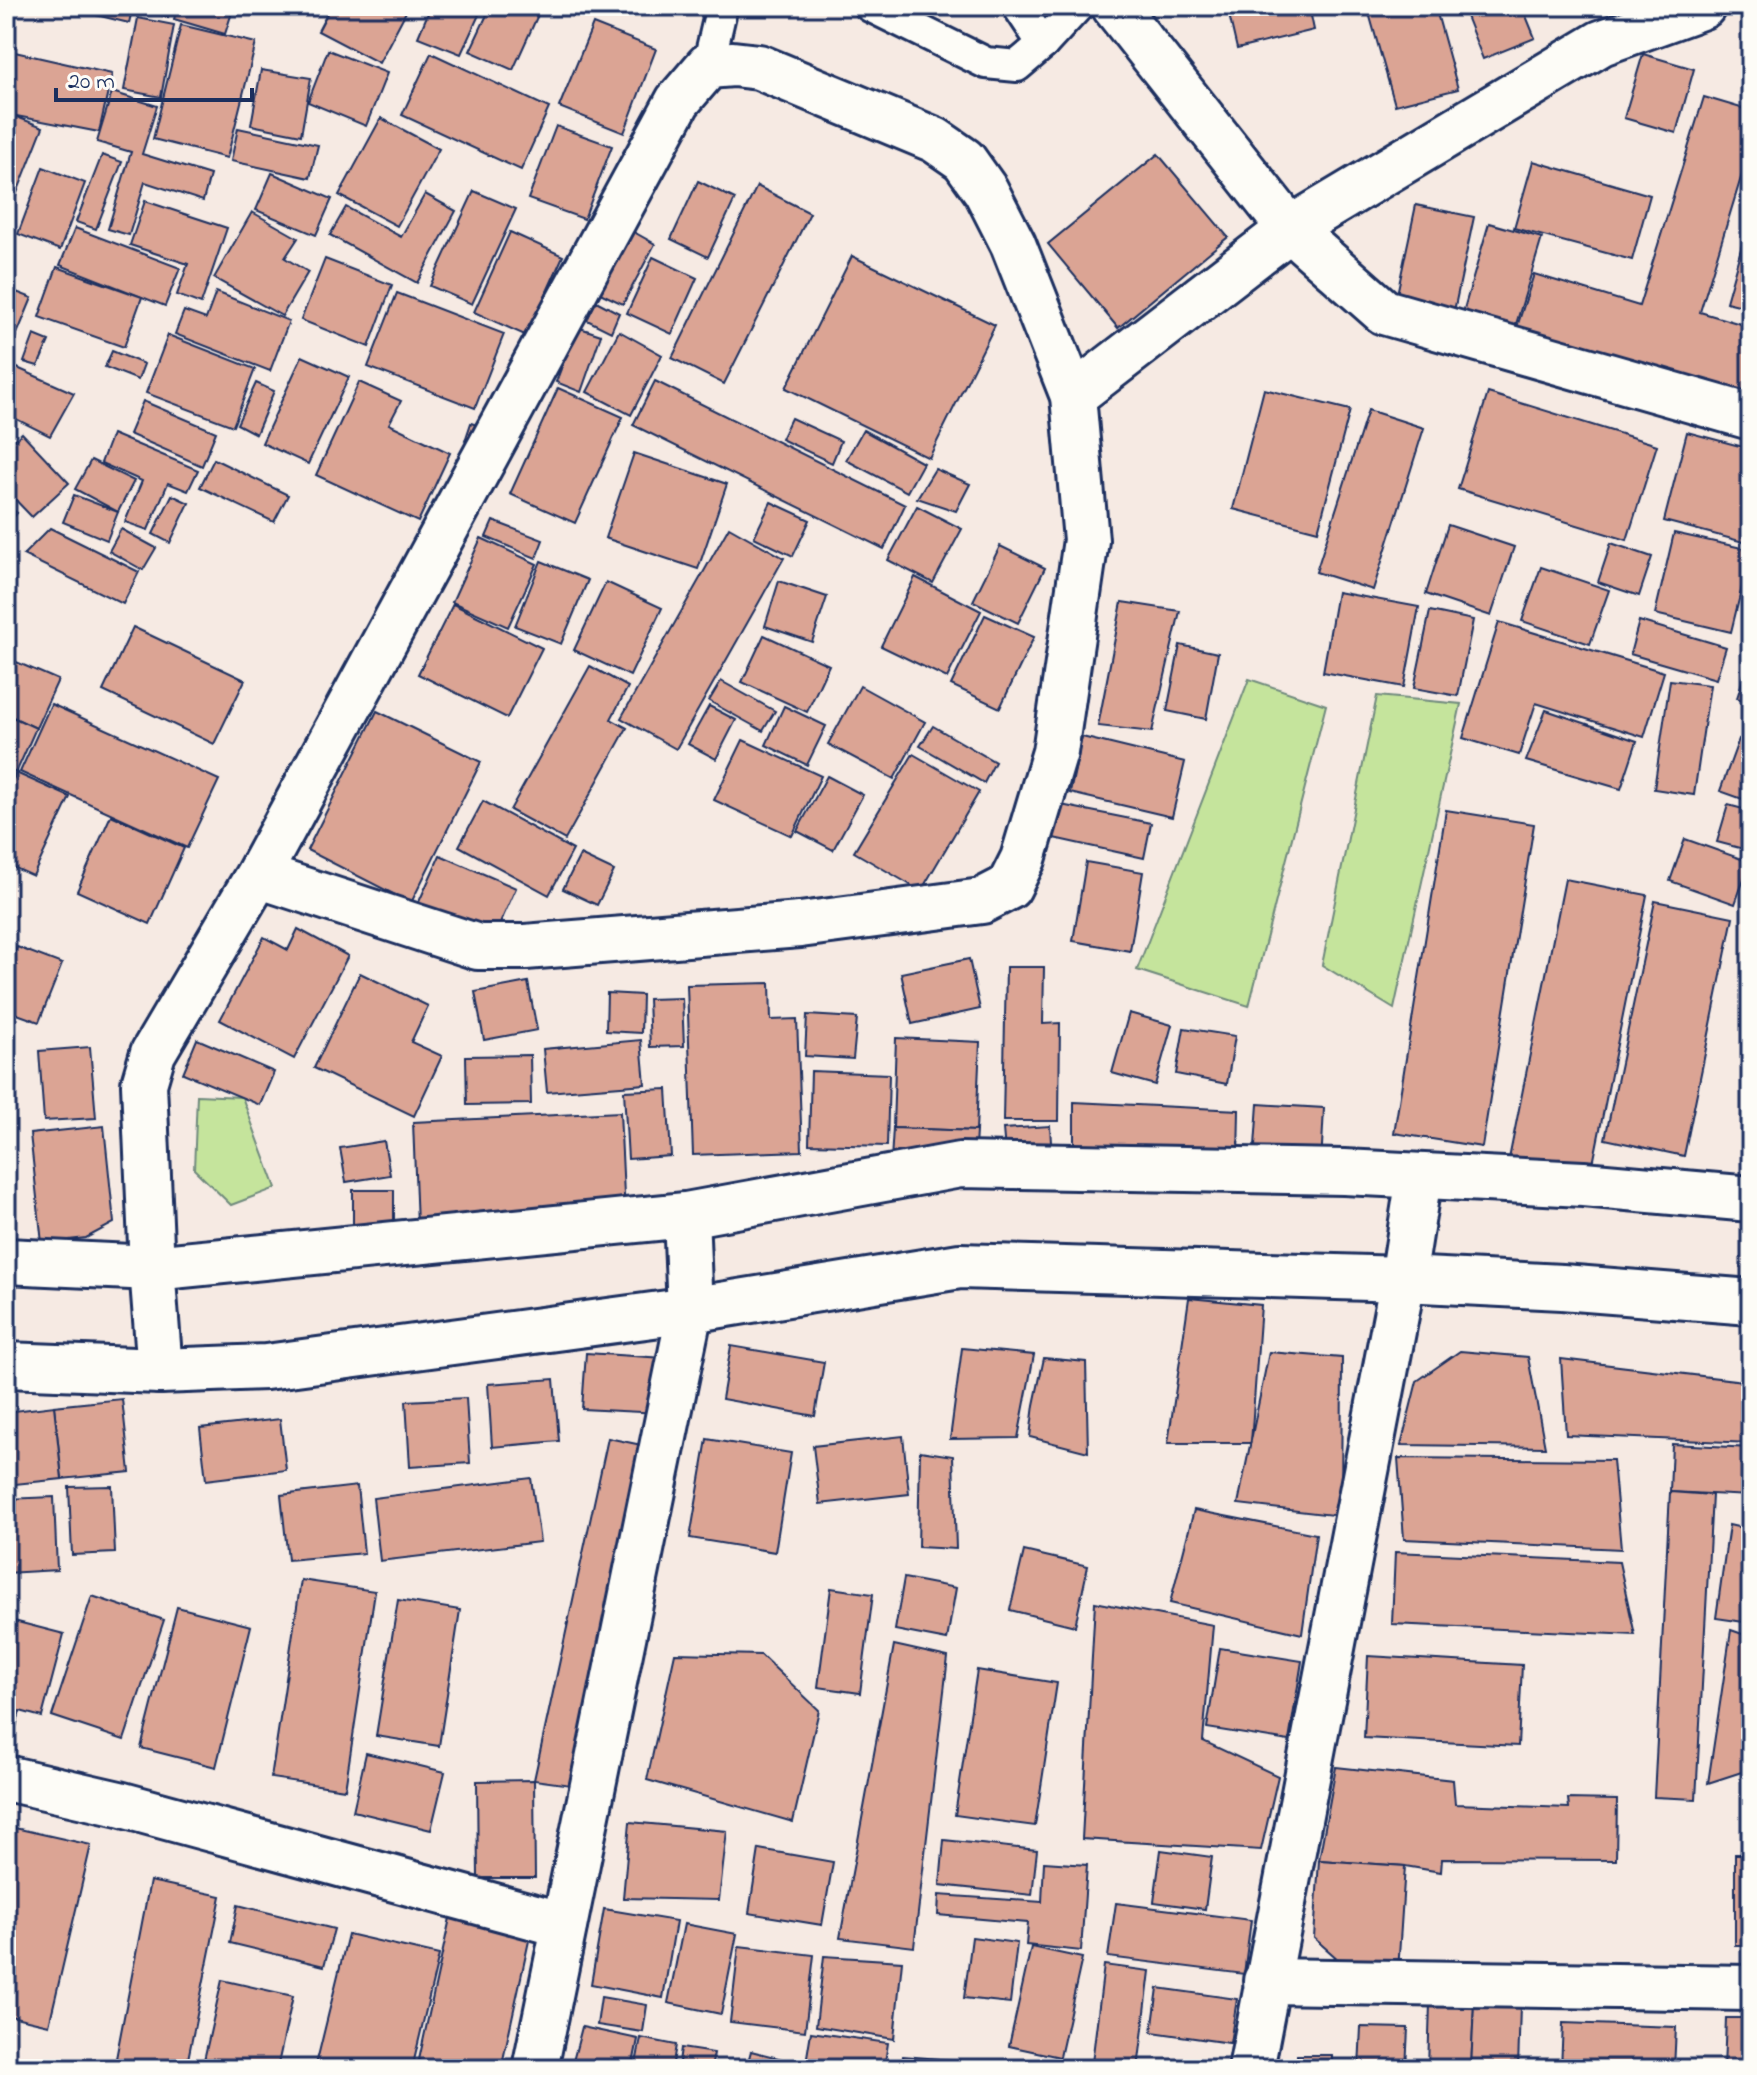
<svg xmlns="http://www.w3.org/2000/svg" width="1757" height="2075" font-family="'Indie Flower',sans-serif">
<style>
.green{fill:#c5e49c;stroke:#708a7d;stroke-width:2}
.building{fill:#dba494;stroke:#1b2f5e;stroke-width:2}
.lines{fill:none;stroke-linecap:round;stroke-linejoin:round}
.lane-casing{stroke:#1b2f5e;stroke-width:36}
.street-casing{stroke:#1b2f5e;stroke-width:50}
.secondary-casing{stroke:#1b2f5e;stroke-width:50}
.lane{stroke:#fdfcf7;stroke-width:30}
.street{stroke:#fdfcf7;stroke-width:44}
.secondary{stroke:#fdfcf7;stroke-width:44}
</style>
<rect width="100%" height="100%" fill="#f6eae3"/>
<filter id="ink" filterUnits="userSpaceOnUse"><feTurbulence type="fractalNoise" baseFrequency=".0125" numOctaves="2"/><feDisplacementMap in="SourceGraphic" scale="16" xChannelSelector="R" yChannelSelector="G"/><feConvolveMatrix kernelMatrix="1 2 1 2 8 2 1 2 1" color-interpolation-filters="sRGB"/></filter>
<g filter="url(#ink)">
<g class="green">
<path d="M1249 679 1326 705 1249 1006 1137 970Z"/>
<path d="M1377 696 1461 704 1394 1009 1322 965Z"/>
<path d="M197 1095 242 1097 276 1188 231 1205 194 1169Z"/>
</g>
<g class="building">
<path d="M59 6H133L129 23Z"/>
<path d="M141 6H171L168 17 140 9Z"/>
<path d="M178 6H234L225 34 174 19Z"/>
<path d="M331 6H409L379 63 318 31Z"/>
<path d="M431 6H483L461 54 418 37Z"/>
<path d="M491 6H542L513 70 470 51Z"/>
<path d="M1227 6H1309L1314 30 1237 49Z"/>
<path d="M1367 6H1435L1458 89 1395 105Z"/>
<path d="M1462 6H1522L1535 38 1483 59Z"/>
<path d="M138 18 174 25 161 97 124 90Z"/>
<path d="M593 24 656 49 624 133 559 107Z"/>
<path d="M181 25 256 43 227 158 153 139Z"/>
<path d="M6 50 112 74 99 132 6 114Z"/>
<path d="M328 50 387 73 366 126 308 102Z"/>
<path d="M431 53 549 108 521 170 402 115Z"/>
<path d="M1643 54 1694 69 1676 133 1624 118Z"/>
<path d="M261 70 311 78 301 135 251 125Z"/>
<path d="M112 92 157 106 142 154 210 175 203 201 145 182 129 235 108 229 131 152 97 142Z"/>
<path d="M1704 97 1751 111V145L1700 312 1751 327V399L1517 327 1534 274 1639 306Z"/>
<path d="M14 116 43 127 6 221V137Z"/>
<path d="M381 118 439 149 397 226 339 195Z"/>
<path d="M556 126 612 146 584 219 528 199Z"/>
<path d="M238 128 318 145 310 178 231 161Z"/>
<path d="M1158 154 1228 237 1118 328 1048 244Z"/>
<path d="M102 155 122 162 96 229 76 222Z"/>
<path d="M1533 161 1650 195 1632 260 1514 228Z"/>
<path d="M43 167 85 183 60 250 18 234Z"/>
<path d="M272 173 332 199 316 235 256 210Z"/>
<path d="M698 181 735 199 708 257 671 239Z"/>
<path d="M757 186 810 213 724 384 672 358Z"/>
<path d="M474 191 516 209 472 304 430 286Z"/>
<path d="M425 194 456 211 417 283 330 235 346 207 401 237Z"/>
<path d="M145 201 227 228 201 304 177 295 188 264 130 245Z"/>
<path d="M1416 205 1474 217 1454 311 1396 299Z"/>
<path d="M252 212 298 238 285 258 308 272 282 316 214 278Z"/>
<path d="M1751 213V308L1726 302Z"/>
<path d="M1489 223 1542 238 1514 331 1462 316Z"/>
<path d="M75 228 180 268 165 306 60 265Z"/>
<path d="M632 231 655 244 623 304 600 293Z"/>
<path d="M510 232 563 256 527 336 474 312Z"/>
<path d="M852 256 995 325 929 458 786 388Z"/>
<path d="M653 257 697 278 672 334 627 313Z"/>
<path d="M325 259 392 285 369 347 301 320Z"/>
<path d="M57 267 142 297 124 347 39 317Z"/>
<path d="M6 288 32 298 8 356 6 355Z"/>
<path d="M216 292 289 321 270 371 175 334 184 311 206 319Z"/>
<path d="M397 293 504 334 475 408 368 367Z"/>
<path d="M596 301 619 313 611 332 587 320Z"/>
<path d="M577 327 601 335 581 392 556 382Z"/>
<path d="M619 331 662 355 631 415 587 392Z"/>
<path d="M34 335 49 341 38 366 24 362Z"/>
<path d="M168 335 255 369 233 426 146 393Z"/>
<path d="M112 351 144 364 138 380 105 367Z"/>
<path d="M302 356 349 377 308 464 262 443Z"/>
<path d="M6 363 74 393 50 436 6 414Z"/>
<path d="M655 381 905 505 884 549 633 425Z"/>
<path d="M359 382 401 401 389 424 450 453 418 522 316 475Z"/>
<path d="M256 383 274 391 256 434 237 424Z"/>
<path d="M558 388 623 417 575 523 510 494Z"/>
<path d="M1264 389 1350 410 1318 531 1233 509Z"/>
<path d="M1488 393 1657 445 1627 540 1458 489Z"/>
<path d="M143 401 216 432 202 466 129 434Z"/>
<path d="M1368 410 1424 428 1373 590 1316 572Z"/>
<path d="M791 418 841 441 832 463 781 439Z"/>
<path d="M471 423 492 430 485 448 465 441Z"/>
<path d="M863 430 923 463 907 492 846 460Z"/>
<path d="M1687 432 1751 449V544L1664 521Z"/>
<path d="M22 433 69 483 32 517 6 490V448Z"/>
<path d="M112 434 198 470 188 491 168 483 148 530 125 522 142 481 101 463Z"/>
<path d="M634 453 727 484 698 569 605 538Z"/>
<path d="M214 459 288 495 274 522 200 487Z"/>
<path d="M91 460 134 481 118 512 75 489Z"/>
<path d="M935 469 970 484 956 511 917 498Z"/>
<path d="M74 495 118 512 107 540 63 522Z"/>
<path d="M172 495 189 503 170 543 153 534Z"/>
<path d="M771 502 810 520 793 556 754 537Z"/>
<path d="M6 504 17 513 6 527Z"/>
<path d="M917 506 962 529 933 583 888 560Z"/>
<path d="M493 521 543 540 536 558 486 537Z"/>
<path d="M1448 525 1514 547 1491 616 1426 594Z"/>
<path d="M729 527 784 558 676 749 621 718Z"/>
<path d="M50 528 139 572 123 604 23 555Z"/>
<path d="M121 529 156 548 143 570 109 551Z"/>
<path d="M1674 533 1751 550 1731 632 1655 614Z"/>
<path d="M481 538 537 564 508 627 452 602Z"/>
<path d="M1611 543 1652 557 1639 596 1598 582Z"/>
<path d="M1000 546 1045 568 1018 623 973 601Z"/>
<path d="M541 561 588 580 561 644 515 626Z"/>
<path d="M1541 567 1609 590 1590 644 1522 621Z"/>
<path d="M915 577 981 611 947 678 881 646Z"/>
<path d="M779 581 827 597 812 642 765 626Z"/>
<path d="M606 582 662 608 630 676 574 650Z"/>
<path d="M1337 592 1419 607 1404 687 1323 672Z"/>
<path d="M1122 602 1180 611 1152 732 1098 726Z"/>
<path d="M453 604 542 648 507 718 418 674Z"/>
<path d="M1430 611 1473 620 1458 696 1414 688Z"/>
<path d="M985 615 1034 637 1000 708 951 685Z"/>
<path d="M1639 621 1726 647 1716 679 1630 654Z"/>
<path d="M1499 622 1664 672 1644 737 1536 703 1519 755 1463 738Z"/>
<path d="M133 627 245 680 214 744 103 691Z"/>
<path d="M764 635 829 665 807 712 742 682Z"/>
<path d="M1180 645 1218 653 1206 719 1167 711Z"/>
<path d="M1751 654V703L1737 698Z"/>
<path d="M7 658 58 680 36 728 6 714Z"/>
<path d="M590 666 628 687 611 719 627 728 565 840 510 810Z"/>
<path d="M1670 680 1710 685 1694 795 1654 789Z"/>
<path d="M721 681 775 711 763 731 709 701Z"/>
<path d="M860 686 925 722 894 779 828 744Z"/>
<path d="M51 704 219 780 187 848 20 772Z"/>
<path d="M709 706 736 720 716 759 688 744Z"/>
<path d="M784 706 826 726 807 765 766 745Z"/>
<path d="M1546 710 1637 741 1621 789 1526 761Z"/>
<path d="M377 711 481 762 411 903 307 850Z"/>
<path d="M6 714 36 728 16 773 6 768Z"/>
<path d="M933 726 995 762 984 783 920 746Z"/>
<path d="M1082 737 1185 762 1172 817 1070 793Z"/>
<path d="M1739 739 1751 743V802L1720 791Z"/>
<path d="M743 740 821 776 792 836 714 800Z"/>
<path d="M913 754 979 792 921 891 854 852Z"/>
<path d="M6 768 16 773 6 795Z"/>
<path d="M16 773 70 797 33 876 6 864V795Z"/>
<path d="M827 776 863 795 833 850 797 831Z"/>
<path d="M483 801 573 850 549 895 459 846Z"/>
<path d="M1056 804 1151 823 1144 858 1049 837Z"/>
<path d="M1728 805 1751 811V851L1717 842Z"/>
<path d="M1446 810 1534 824 1482 1147 1394 1133Z"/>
<path d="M111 815 184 848 150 924 77 891Z"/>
<path d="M1685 839 1750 862 1735 904 1670 881Z"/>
<path d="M440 855 516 888 494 937 418 904Z"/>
<path d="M580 855 614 871 597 905 563 889Z"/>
<path d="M1086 862 1143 872 1130 951 1073 941Z"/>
<path d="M1565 879 1647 895 1591 1174 1509 1159Z"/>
<path d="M1655 901 1733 917 1684 1156 1605 1139Z"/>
<path d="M298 929 348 956 294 1059 220 1020 264 937 288 950Z"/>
<path d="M17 947 62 964 39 1022 6 1010V976Z"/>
<path d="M969 959 980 1009 912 1024 901 973Z"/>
<path d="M1006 967H1044L1043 1024 1060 1023 1059 1121H1003Z"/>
<path d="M360 973 428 1006 411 1042 442 1056 414 1116 314 1068Z"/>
<path d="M528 982 537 1030 484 1040 475 992Z"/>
<path d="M770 983 771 1020 797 1019 802 1151 693 1155 687 985Z"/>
<path d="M607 993 642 995 641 1033 606 1031Z"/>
<path d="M682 998 684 1046 650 1047 648 999Z"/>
<path d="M1129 1013 1172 1025 1155 1085 1112 1073Z"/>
<path d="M807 1015 857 1018 853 1059 805 1056Z"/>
<path d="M1184 1028 1235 1036 1227 1084 1176 1074Z"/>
<path d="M896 1038 980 1042 976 1131 893 1128Z"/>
<path d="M197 1039 274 1072 260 1105 183 1073Z"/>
<path d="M641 1040 645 1084 547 1092 543 1049Z"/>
<path d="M13 1045 14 1104H6V1046Z"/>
<path d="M90 1047 96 1118 44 1121 39 1051Z"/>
<path d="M530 1055 531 1104 467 1105 466 1056Z"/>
<path d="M811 1071 889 1074 887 1146 809 1144Z"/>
<path d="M667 1089 671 1156 628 1159 624 1091Z"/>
<path d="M1074 1102 1239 1110 1238 1159 1074 1152Z"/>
<path d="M1258 1104 1324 1108 1321 1165 1254 1160Z"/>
<path d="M620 1112 625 1216 417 1225 413 1122Z"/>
<path d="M6 1119H8L12 1222 6 1223Z"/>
<path d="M104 1126 114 1223 86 1238 42 1243 30 1134Z"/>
<path d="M1050 1126 1052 1159 1006 1162 1003 1129Z"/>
<path d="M893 1128 976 1131 974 1164 891 1160Z"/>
<path d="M1751 1138V1173L1746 1172Z"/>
<path d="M384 1141 390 1175 346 1182 340 1148Z"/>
<path d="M353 1190H394V1234L353 1233Z"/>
<path d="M1189 1298 1261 1305 1251 1443H1168Z"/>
<path d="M731 1346 824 1362 815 1416 722 1399Z"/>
<path d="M962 1348 1034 1355 1018 1438 950 1439Z"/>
<path d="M1460 1351 1528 1357 1545 1447 1401 1445 1417 1381Z"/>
<path d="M1269 1352 1342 1358 1341 1516 1238 1504Z"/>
<path d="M586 1353 664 1358 660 1413 582 1409Z"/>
<path d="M1044 1358 1086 1362 1088 1452 1030 1437 1034 1405Z"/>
<path d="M1561 1359 1751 1382V1443L1566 1435Z"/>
<path d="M554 1379 559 1441 492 1447 488 1384Z"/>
<path d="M466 1398 470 1463 410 1467 406 1401Z"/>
<path d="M122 1399 130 1472 62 1479 54 1406Z"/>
<path d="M54 1406 62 1479 6 1485V1412Z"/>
<path d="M280 1419 286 1470 206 1480 200 1428Z"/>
<path d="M903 1436 909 1494 820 1504 813 1446Z"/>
<path d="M608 1438 656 1448 585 1787 534 1780Z"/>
<path d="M707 1439 791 1453 775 1552 690 1538Z"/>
<path d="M1672 1444 1751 1448V1496L1670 1492Z"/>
<path d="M920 1451 953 1456 956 1549 918 1547Z"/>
<path d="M1398 1458 1613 1460 1621 1549 1404 1539Z"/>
<path d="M531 1478 540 1542 380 1561 373 1498Z"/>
<path d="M112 1486 115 1553 72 1555 69 1487Z"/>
<path d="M357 1486 364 1553 288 1560 281 1495Z"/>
<path d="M1670 1492 1712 1495 1696 1799 1654 1797Z"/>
<path d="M54 1497 57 1570 6 1573V1499Z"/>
<path d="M1194 1510 1316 1534 1302 1634 1170 1603Z"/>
<path d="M1729 1525 1751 1530V1623L1716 1618Z"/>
<path d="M1024 1551 1088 1566 1075 1626 1010 1610Z"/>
<path d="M1395 1552 1619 1562 1635 1635 1392 1624Z"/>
<path d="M904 1578 956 1588 947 1640 895 1630Z"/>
<path d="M301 1580 375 1591 345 1789 271 1778Z"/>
<path d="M831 1588 873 1594 860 1693 818 1687Z"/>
<path d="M92 1596 164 1620 124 1740 52 1716Z"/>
<path d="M398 1600 460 1610 439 1746 376 1736Z"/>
<path d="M1095 1602 1213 1625 1203 1741 1278 1776 1261 1850 1082 1839Z"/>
<path d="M177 1607 251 1626 216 1767 141 1748Z"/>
<path d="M6 1619 64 1634 42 1717 20 1711 9 1756 6 1755Z"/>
<path d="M1731 1630 1751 1637V1769L1708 1783Z"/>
<path d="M894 1645 948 1657 914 1947 840 1938Z"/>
<path d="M1220 1648 1302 1661 1289 1741 1207 1728Z"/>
<path d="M675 1653 761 1655 819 1710 793 1822 647 1780Z"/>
<path d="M1368 1656 1522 1665 1518 1746 1364 1738Z"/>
<path d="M977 1670 1057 1683 1035 1826 955 1815Z"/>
<path d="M366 1753 445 1772 431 1830 353 1811Z"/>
<path d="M1336 1767 1453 1780 1455 1804 1569 1808 1568 1799 1617 1800 1616 1860 1442 1859 1441 1872 1405 1866 1319 1860Z"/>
<path d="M534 1780 535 1878H478L477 1781Z"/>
<path d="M630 1822 727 1831 719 1900 623 1898Z"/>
<path d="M6 1826 91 1845 49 2025 6 2015Z"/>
<path d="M944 1840 1037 1850 1032 1895 940 1885Z"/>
<path d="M759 1849 833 1862 822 1925 749 1913Z"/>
<path d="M1161 1850 1212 1857 1205 1909 1154 1902Z"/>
<rect x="1735" y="1854" width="16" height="91"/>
<path d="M1319 1860 1405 1866 1398 1971 1347 1967 1314 1938Z"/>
<path d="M1044 1862 1087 1865 1081 1951 1026 1945 1028 1923 938 1915 939 1895 1042 1902Z"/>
<path d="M150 1881 221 1896 186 2069H114Z"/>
<path d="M1116 1903 1251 1920 1244 1974 1108 1957Z"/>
<path d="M238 1905 334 1929 324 1966 230 1943Z"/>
<path d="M604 1909 676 1921 663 1998 591 1984Z"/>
<path d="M450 1918 530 1936 501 2069H417Z"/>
<path d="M684 1924 737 1934 721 2014 668 2003Z"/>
<path d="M348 1934 439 1955 412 2069H315Z"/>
<path d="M972 1937 1017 1943 1010 2003 964 1998Z"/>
<path d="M739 1946 814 1955 805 2031 730 2022Z"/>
<path d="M1031 1947 1082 1958 1060 2057 1009 2046Z"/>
<path d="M824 1956 902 1961 894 2039 816 2026Z"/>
<path d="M1104 1965 1150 1971 1138 2069 1092 2063Z"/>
<path d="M222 1980 293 1996 277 2069H202Z"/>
<path d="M1158 1988 1237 1999 1230 2043 1152 2032Z"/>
<path d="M601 1997 647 2005 643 2032 597 2025Z"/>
<path d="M1430 2003 1474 2004 1471 2069H1428Z"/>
<path d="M1474 2004 1520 2006 1518 2069H1471Z"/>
<path d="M1726 2018H1751V2069H1724Z"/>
<path d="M1563 2023 1676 2027 1674 2069H1561Z"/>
<path d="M582 2027 638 2039 632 2069H571Z"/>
<path d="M1361 2027 1408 2028 1406 2069H1359Z"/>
<path d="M811 2032 888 2043 884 2069H805Z"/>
<path d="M641 2038 676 2045 672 2069H635Z"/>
<path d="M681 2048 714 2053 711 2069H678Z"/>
<path d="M751 2051 798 2063 797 2069H746Z"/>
<rect x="1297" y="2055" width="35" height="14"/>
<path d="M903 2056 1000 2064V2069H902Z"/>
</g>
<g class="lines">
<defs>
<g id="lane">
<path d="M870 6 986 63 1017 66 1043 44 1018 6"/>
<path d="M1043 44 1078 6"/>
<path d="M708 66 722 6"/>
</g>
<g id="street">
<path d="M1114 6 1290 229 1384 312 1751 417"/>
<path d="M1073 396 1290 229 1601 43 1703 6"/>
<path d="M160 1371 152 1268 144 1084 153 1053 258 875 678 101 708 66 733 64 759 67 935 140 964 160 986 191 1013 244 1073 396 1086 540 1055 752 1023 859 1009 887 982 901 800 925 525 947H478L258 875"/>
<path d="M6 1778 119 1804 564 1925"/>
<path d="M1266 1981 1751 1988"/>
<path d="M535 2069 690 1310 686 1215"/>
<path d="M1251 2069 1403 1279 1419 1177"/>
</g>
<g id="secondary">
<path d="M6 1261 152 1268 686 1215 960 1165 1344 1172 1583 1184 1751 1199"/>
<path d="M6 1365 160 1371 266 1367 690 1310 960 1266 1403 1279 1562 1287 1751 1302"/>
</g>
</defs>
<use href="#lane" class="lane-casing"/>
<use href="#street" class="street-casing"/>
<use href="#secondary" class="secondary-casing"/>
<use href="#lane" class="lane"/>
<use href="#street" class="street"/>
<use href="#secondary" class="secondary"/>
</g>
</g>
<rect width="1757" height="2075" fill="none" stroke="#fdfcf7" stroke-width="32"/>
<rect x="16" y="16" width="1725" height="2043" fill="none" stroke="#1b2f5e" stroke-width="3" filter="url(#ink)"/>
<path d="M56 88v12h196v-12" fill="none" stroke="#1b2f5e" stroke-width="4"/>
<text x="68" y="88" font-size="24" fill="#1b2f5e" stroke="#fdfcf7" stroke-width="6" paint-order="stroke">20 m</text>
</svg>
